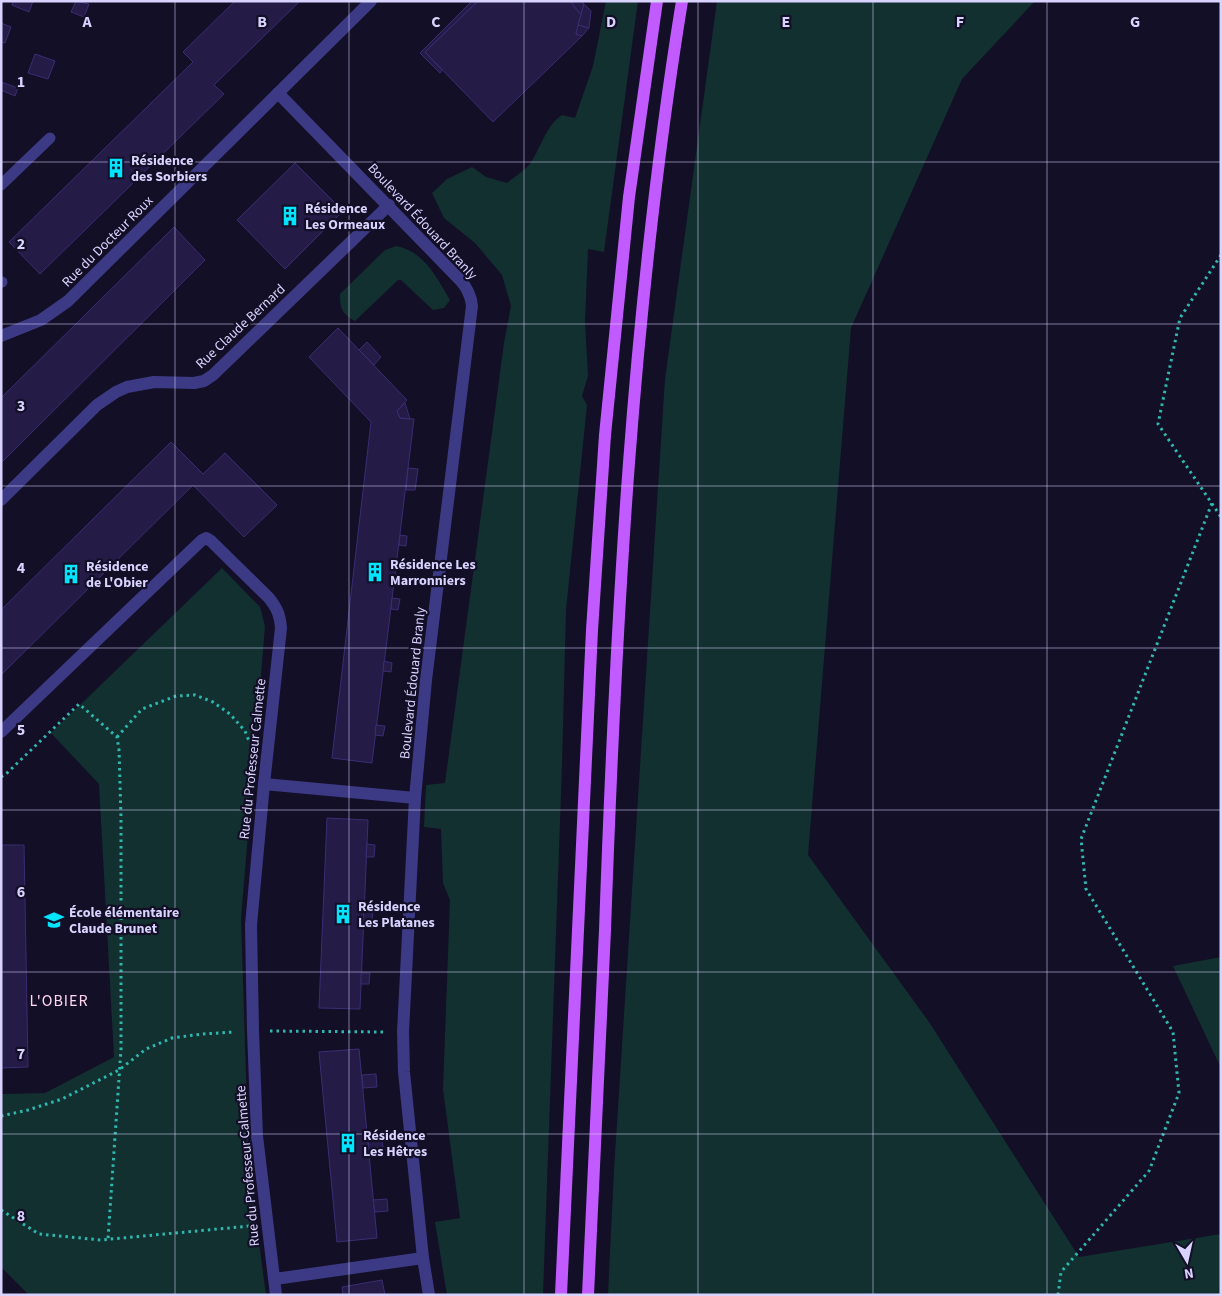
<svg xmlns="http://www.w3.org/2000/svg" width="1222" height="1296" font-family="'Source Sans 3',sans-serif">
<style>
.green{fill:#12302f}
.building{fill:#241b47;stroke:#3b2d73}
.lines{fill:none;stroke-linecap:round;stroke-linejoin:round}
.path{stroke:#2fb8b0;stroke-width:3;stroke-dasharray:2.5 4;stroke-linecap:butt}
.service{stroke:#3d3a85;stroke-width:11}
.minor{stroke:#3d3a85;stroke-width:12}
.primary{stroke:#c25bff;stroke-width:12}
.grid{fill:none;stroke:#d9d4ff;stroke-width:1;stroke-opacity:0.55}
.labels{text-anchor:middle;stroke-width:4.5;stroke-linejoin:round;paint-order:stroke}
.poi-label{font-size:14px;font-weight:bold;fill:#d9d4ff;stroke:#130f26;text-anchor:start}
.street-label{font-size:14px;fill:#d9d4ff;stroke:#130f26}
.quarter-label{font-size:16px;letter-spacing:1px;fill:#ffd6f0;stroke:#130f26}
.grid-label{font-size:16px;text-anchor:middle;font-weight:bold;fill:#d9d4ff;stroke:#130f26;stroke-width:4.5;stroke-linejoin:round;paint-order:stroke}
</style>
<rect width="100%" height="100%" fill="#130f26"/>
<g class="green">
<path d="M606 1H638L604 252 588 249 585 322 588 376 582 396 587 405 566 610 562 766 543 1295H447L435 1222 460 1218 443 1089 450 900 443 883 441 829 424 827 426 785 445 783 504 343 511 306 502 275 475 243 444 218 432 193 447 179 472 167 486 177 507 183C514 177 523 172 529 165 541 149 545 126 562 115L575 118 593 66Z"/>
<path d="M717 1H1035L962 79 851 328 808 855 929 1022 1079 1257 1221 1234V1295H608L614 1170 665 379Z"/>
<path d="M396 246C424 251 437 278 450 300L444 308 433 310 401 280H398L355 321C342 314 340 308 340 294L385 250Z"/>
<path d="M222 568 260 607 265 626 241 919 249 1167 266 1295H29L1 1267V1094L45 1093 114 1057 99 784 51 733Z"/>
<path d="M1221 957V1068L1173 966Z"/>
</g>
<g class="building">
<path d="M13 1H33L29 12 12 5Z"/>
<path d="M76 1 89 4 84 17 71 12Z"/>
<path d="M235 1H300L214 85 224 94 40 274 9 242 193 62 183 52Z"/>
<path d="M472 1H478L425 52 442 70 440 73 420 53Z"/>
<path d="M478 1H570L581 15 576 34 582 36 493 122 425 52Z"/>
<path d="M570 1H581L584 4 581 15Z"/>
<path d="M584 4 591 11 589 28 578 25Z"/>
<path d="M1 23 11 27 5 43 1 42Z"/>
<path d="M578 25 589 28 582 36 576 34Z"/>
<path d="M35 54 55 61 48 79 28 73Z"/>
<path d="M1 82 18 88 15 96 1 90Z"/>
<path d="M295 163 343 211 285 269 237 220Z"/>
<path d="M174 227 205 260 1 463V398Z"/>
<path d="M338 328 407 400 397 411 400 418 414 419 372 763 332 758 371 422 309 357Z"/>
<path d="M367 342 381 357 374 365 359 350Z"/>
<path d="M405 403 410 419 400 418 397 411Z"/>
<path d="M171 442 203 474 225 453 277 505 244 537 193 485 1 675V610Z"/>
<path d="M408 468 418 469 415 490H406Z"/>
<path d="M400 535 407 536 406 546 399 545Z"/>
<path d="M392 598 400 599 398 610 391 609Z"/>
<path d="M384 661 392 663 391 672 383 671Z"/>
<path d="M376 725 385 726 383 736 375 735Z"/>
<path d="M327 818 368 820 360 1009 319 1008Z"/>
<path d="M367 844 375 845 374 857H366Z"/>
<path d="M1 845H24L28 1067 1 1068Z"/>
<path d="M364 909H373L372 920H363Z"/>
<path d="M361 973H370L369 984H361Z"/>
<path d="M359 1049 377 1238 337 1242 319 1052Z"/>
<path d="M376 1074 377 1087 363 1088 362 1075Z"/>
<path d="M381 1135 383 1147 369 1149 368 1137Z"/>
<path d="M387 1199 388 1211 375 1212 373 1200Z"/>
<path d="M382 1280 385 1295H343L342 1287Z"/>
</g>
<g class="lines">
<g class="path">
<path d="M1221 255 1180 318 1158 424 1221 517"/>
<path d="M117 737 142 709 176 696 195 695 213 702 230 714 245 731 249 741"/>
<path d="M1 777 7 773 79 704 117 737 119 750 121 817V1049L108 1239"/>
<path d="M270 1031 384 1032"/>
<path d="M1 1116 28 1110 62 1099 119 1070 146 1049 172 1038 202 1034 234 1032"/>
<path d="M1 1210 39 1234 101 1240 250 1226"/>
<path d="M1058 1295 1061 1272 1149 1171 1179 1093 1173 1032 1086 889 1081 839 1212 503"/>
</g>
<g class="service">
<path d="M1 185 50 138"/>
<path d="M1 282H2"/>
</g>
<g class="minor">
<path d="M278 93 461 281C468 289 471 296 472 306L426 680 415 798 403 1032 404 1072 423 1258 429 1295"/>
<path d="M1 336 41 320 68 301 371 1"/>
<path d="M1 500 97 405 116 392 127 387 154 382 194 383 204 381 213 375 389 205"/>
<path d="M1 732 202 540 206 538 211 541 269 598C277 608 280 615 281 628L264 784 251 925 253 1031 257 1136 276 1295"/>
<path d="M264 784 415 798"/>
<path d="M275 1279 423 1258"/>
</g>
<g class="primary">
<path d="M561 1295 592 630 605 435 629 197 657 1"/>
<path d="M588 1295C593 1173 600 1052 605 930 616 618 632 310 682 1"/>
</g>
</g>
<path class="grid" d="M175 1V1295M349 1V1295M524 1V1295M698 1V1295M873 1V1295M1047 1V1295M1 162H1221M1 324H1221M1 486H1221M1 648H1221M1 810H1221M1 972H1221M1 1134H1221"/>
<defs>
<symbol id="building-bare" viewBox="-9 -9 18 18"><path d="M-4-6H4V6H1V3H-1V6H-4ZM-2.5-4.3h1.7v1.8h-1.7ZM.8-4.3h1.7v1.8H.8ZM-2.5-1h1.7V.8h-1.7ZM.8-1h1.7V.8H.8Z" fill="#00e5ff" stroke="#130f26" stroke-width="2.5" paint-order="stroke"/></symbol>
<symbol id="school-bare" viewBox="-9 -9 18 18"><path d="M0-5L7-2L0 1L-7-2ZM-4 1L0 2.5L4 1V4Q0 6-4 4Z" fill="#00e5ff" stroke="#130f26" stroke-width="2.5" paint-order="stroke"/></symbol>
</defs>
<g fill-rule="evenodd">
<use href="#building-bare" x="102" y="154" width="28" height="28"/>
<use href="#building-bare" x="276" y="202" width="28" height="28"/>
<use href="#building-bare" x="361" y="558" width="28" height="28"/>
<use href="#building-bare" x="57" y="560" width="28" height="28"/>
<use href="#building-bare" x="329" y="900" width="28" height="28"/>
<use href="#school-bare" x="40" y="906" width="28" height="28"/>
<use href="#building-bare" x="334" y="1129" width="28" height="28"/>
</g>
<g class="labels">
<g class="poi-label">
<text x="131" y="165">Résidence<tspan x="131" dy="16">des Sorbiers</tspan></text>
<text x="305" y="213">Résidence<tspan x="305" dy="16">Les Ormeaux</tspan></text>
<text x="390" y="569">Résidence Les<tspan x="390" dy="16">Marronniers</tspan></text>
<text x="86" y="571">Résidence<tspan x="86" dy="16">de L'Obier</tspan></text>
<text x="358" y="911">Résidence<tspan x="358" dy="16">Les Platanes</tspan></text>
<text x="69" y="917">École élémentaire<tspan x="69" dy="16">Claude Brunet</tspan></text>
<text x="363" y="1140">Résidence<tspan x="363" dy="16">Les Hêtres</tspan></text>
</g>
<g class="street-label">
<text transform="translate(423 221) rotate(47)" y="5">Boulevard Édouard Branly</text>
<text transform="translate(107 241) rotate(-45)" y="5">Rue du Docteur Roux</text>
<text transform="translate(240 326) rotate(-43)" y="5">Rue Claude Bernard</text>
<text transform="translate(412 683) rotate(-84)" y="5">Boulevard Édouard Branly</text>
<text transform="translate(252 759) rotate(-84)" y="5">Rue du Professeur Calmette</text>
<text transform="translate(247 1166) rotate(-95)" y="5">Rue du Professeur Calmette</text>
</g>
<g class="quarter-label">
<text x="59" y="1006">L'OBIER</text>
</g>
</g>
<g class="grid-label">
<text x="87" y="27">A</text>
<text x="262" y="27">B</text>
<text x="436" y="27">C</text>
<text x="611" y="27">D</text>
<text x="786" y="27">E</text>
<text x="960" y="27">F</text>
<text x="1135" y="27">G</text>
<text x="21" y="87">1</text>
<text x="21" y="249">2</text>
<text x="21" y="411">3</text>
<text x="21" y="573">4</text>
<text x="21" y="735">5</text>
<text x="21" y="897">6</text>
<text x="21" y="1059">7</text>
<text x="21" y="1221">8</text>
</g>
<rect width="1222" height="1296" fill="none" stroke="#d9d4ff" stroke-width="5"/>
<g transform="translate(1187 1261) rotate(171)" stroke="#130f26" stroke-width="4" paint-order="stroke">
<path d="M0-4L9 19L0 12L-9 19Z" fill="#d9d4ff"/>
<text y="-8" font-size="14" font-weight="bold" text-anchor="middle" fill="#d9d4ff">N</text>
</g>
</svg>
